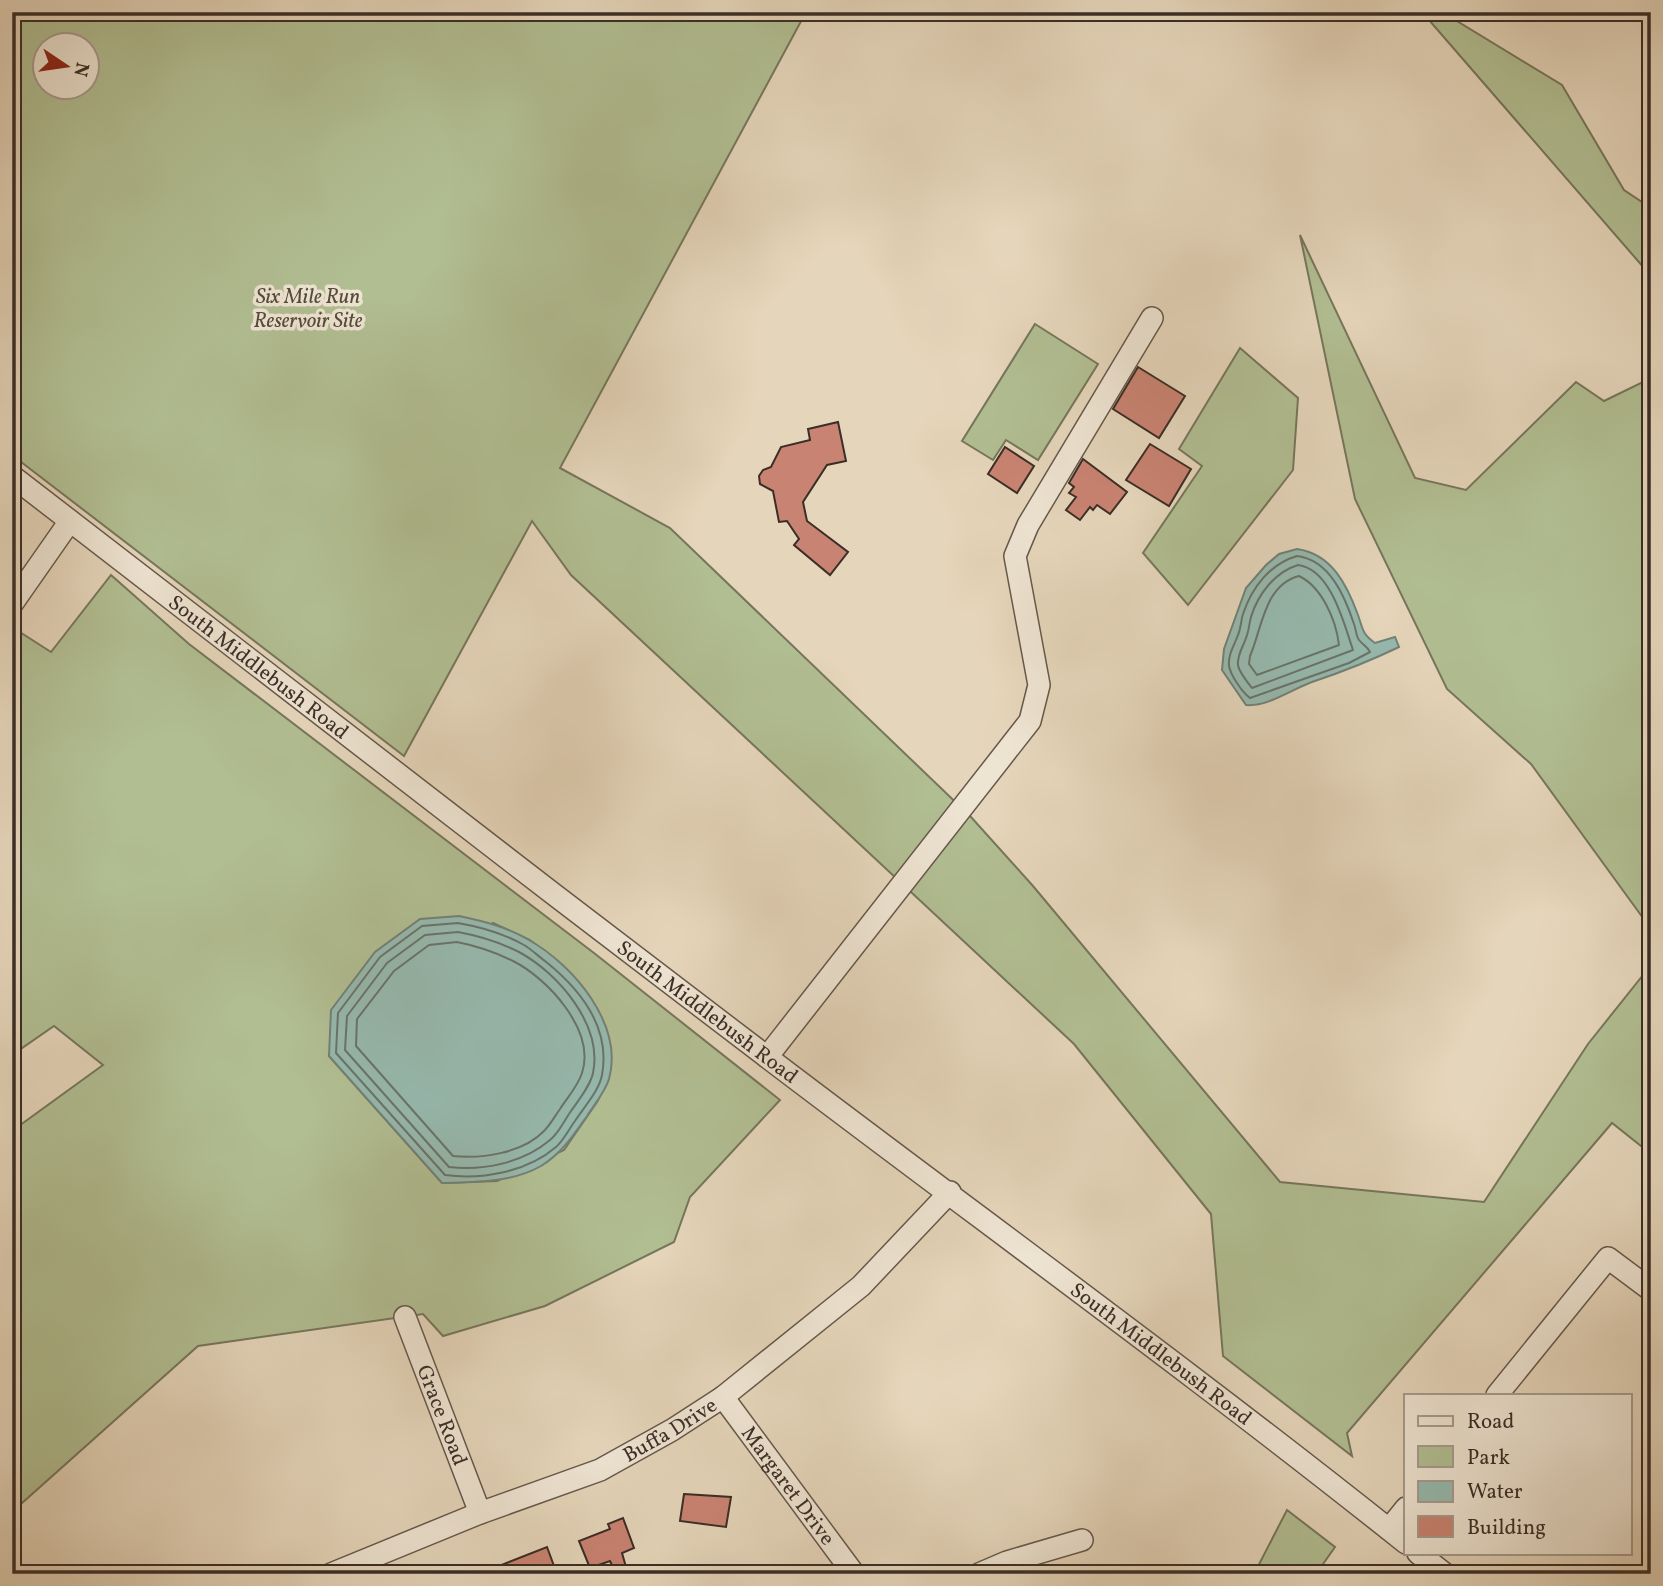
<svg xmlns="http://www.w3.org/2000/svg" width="1663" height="1586" font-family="Vollkorn,serif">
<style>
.green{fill:#b1be92;stroke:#76765c;stroke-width:2;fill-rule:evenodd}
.water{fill:#96b9ae;stroke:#728178;stroke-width:2}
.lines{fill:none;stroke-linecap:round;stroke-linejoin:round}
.shore{stroke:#68746a;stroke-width:2}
.building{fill:#c98372;stroke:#3b2e27;stroke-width:2}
.minor-casing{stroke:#66584c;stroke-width:24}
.minor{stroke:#eee4d2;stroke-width:21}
.labels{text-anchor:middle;stroke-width:7;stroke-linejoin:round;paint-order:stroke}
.park-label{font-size:21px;font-style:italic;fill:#534b3c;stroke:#eee4d2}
.street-label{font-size:21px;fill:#3b2e27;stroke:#eee4d2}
</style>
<rect width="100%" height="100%" fill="#e5d5ba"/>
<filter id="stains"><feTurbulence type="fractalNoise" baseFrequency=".00286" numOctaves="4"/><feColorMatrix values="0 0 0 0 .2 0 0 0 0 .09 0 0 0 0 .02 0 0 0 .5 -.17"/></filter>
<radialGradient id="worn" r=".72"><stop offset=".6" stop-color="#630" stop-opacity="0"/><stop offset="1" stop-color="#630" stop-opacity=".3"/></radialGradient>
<g class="green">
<path d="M12 12H806L560 468 670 528 971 817 1033 886 1280 1182 1484 1202 1588 1044 1651 965V1154L1612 1123 1347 1433 1352 1456 1223 1356 1211 1214 1074 1044 571 575 532 521 404 756 12 455ZM46 46H88V88H46Z"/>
<path d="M1422 12H1442L1562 85 1624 190 1651 208V276Z"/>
<path d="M1300 235 1415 478 1466 490 1576 382 1604 401 1651 378V929L1531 764 1447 689 1355 499Z"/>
<path d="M1035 324 1098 364 1038 460 1006 440 993 460 962 441Z"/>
<path d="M1240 348 1298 398 1293 470 1188 605 1143 553 1202 466 1179 449Z"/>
<path d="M111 575 189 644 594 953 780 1100 690 1197 674 1242 545 1306 443 1336 423 1314 198 1346 12 1512V1131L103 1065 54 1026 12 1055V627L51 652ZM493 923 530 940 555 960 610 1056 609 1079 597 1102 564 1150 497 1181 442 1183 329 1056Z"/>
<path d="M1287 1510 1335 1547 1316 1574H1254Z"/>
</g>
<g class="water">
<path d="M1297 549C1332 554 1347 585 1358 615 1363 629 1362 634 1375 643L1395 637 1399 647C1370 661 1342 672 1312 682 1292 689 1268 707 1246 705L1222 670 1224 649 1246 588 1266 565 1279 554Z"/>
<path d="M459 916C483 921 507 927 529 940 573 965 624 1024 609 1079 605 1092 594 1105 587 1116 573 1136 562 1153 541 1166 511 1183 475 1182 442 1183L329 1056 331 1010 375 952 420 919Z"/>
</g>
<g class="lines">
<g class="shore">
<path d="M1297 556C1330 560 1345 597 1354 624 1356 629 1356 636 1359 640 1363 645 1367 646 1370 652L1349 663 1250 698C1242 692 1231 676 1229 666 1228 654 1234 646 1238 635 1241 628 1241 620 1243 614 1252 587 1270 564 1297 556Z"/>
<path d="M1298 565C1331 569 1344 624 1353 650L1252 688C1248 683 1239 672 1238 665 1237 655 1243 647 1246 638 1249 631 1249 624 1251 617 1258 594 1275 572 1298 565Z"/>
<path d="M1299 576C1322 587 1336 620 1339 645L1257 675 1249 664 1250 656C1262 629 1264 585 1299 576Z"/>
<path d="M458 923C481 927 503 933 524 945 531 949 538 956 545 961 580 989 611 1027 602 1075 599 1091 584 1107 575 1121 569 1129 564 1140 556 1147 527 1172 482 1180 445 1175L336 1053 338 1013 380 957 422 926Z"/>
<path d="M458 932C480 936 499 942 519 952 558 973 603 1025 593 1073 590 1087 577 1102 569 1114 563 1123 558 1134 550 1140 523 1163 483 1171 449 1167L345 1050 347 1016 387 963 425 935Z"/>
<path d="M457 942C477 946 495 952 513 961 547 978 596 1030 582 1073 578 1086 567 1098 560 1109 555 1116 550 1125 544 1131 523 1153 482 1159 453 1156L356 1046 357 1019 394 971 429 945Z"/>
</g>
</g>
<g class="building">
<path d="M1138 367 1185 396 1159 438 1113 409Z"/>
<path d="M838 422 846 461 827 465 803 502 807 521 848 552 830 575 794 545 799 539 787 521 779 522 773 491 760 484 759 476 763 470 771 467 781 447 810 440 808 429Z"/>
<path d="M1150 444 1191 469 1169 506 1126 480Z"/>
<path d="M1005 447 1034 466 1017 493 988 474Z"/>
<path d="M1083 459 1127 492 1110 514 1097 505 1093 510 1090 507 1080 520 1066 510 1076 497 1069 493 1074 487 1069 483Z"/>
<path d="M684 1494 731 1497 726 1527 680 1521Z"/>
<path d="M623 1518 634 1548 622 1553 628 1574H616L610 1561 590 1568 579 1541 610 1529 608 1524Z"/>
<path d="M547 1547 557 1574H482L481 1573Z"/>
</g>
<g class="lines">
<defs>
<g id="minor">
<path id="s1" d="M12 476C263 670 514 865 767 1057 980 1219 1197 1376 1406 1543"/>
<path d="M12 604 70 521"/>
<path d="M767 1057 1030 721 1039 685 1015 556 1028 525 1152 318"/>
<path id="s2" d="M405 1317 480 1513"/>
<path d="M1497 1395 1608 1258 1651 1290"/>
<path id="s3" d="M723 1397 854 1574"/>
<path d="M1389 1529 1406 1508"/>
<path d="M1418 1553 1445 1574"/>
<path id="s4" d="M331 1574 480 1513 600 1470 672 1430 723 1397 861 1286 950 1192"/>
<path d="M979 1574 1007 1562 1082 1540"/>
</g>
</defs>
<use href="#minor" class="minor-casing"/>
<use href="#minor" class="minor"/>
</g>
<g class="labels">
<g class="park-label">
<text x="308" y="303">Six Mile Run<tspan x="308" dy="24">Reservoir Site</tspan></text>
</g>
<g class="street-label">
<text dy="7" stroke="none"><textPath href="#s1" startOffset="312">South Middlebush Road</textPath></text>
<text dy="7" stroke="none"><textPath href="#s1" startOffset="878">South Middlebush Road</textPath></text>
<text dy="7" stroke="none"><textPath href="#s1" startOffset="1446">South Middlebush Road</textPath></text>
<text dy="7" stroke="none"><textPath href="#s2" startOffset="105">Grace Road</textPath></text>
<text dy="7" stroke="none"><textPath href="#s4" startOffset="369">Buffa Drive</textPath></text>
<text dy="7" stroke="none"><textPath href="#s3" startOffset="110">Margaret Drive</textPath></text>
</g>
</g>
<rect width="1663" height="1586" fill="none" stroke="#e5d5ba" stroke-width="42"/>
<rect x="14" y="14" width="1635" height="1558" fill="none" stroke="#3b2e27" stroke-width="3.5"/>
<rect x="21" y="21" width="1621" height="1544" fill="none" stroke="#3b2e27" stroke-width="2"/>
<rect x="1404" y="1394" width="228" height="161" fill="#eee4d2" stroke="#a69b8e" stroke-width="2"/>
<rect x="1418" y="1416" width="35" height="10" fill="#eee4d2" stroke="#a69b8e" stroke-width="2"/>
<text x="1467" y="1428" font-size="21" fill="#3b2e27">Road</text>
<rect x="1418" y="1446" width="35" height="21" fill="#b1be92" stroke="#a69b8e" stroke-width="2"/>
<text x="1467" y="1464" font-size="21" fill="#3b2e27">Park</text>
<rect x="1418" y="1481" width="35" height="21" fill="#96b9ae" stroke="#a69b8e" stroke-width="2"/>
<text x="1467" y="1498" font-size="21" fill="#3b2e27">Water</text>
<rect x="1418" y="1516" width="35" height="21" fill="#c98372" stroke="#a69b8e" stroke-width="2"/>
<text x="1467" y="1534" font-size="21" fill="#3b2e27">Building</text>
<g transform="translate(66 66) rotate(103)"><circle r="33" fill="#eee4d2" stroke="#a69b8e" stroke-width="2"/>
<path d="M0-5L12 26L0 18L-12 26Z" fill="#8f2418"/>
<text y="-10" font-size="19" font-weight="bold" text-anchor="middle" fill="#3b2e27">N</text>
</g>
<rect width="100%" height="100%" filter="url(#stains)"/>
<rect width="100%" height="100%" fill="url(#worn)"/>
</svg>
